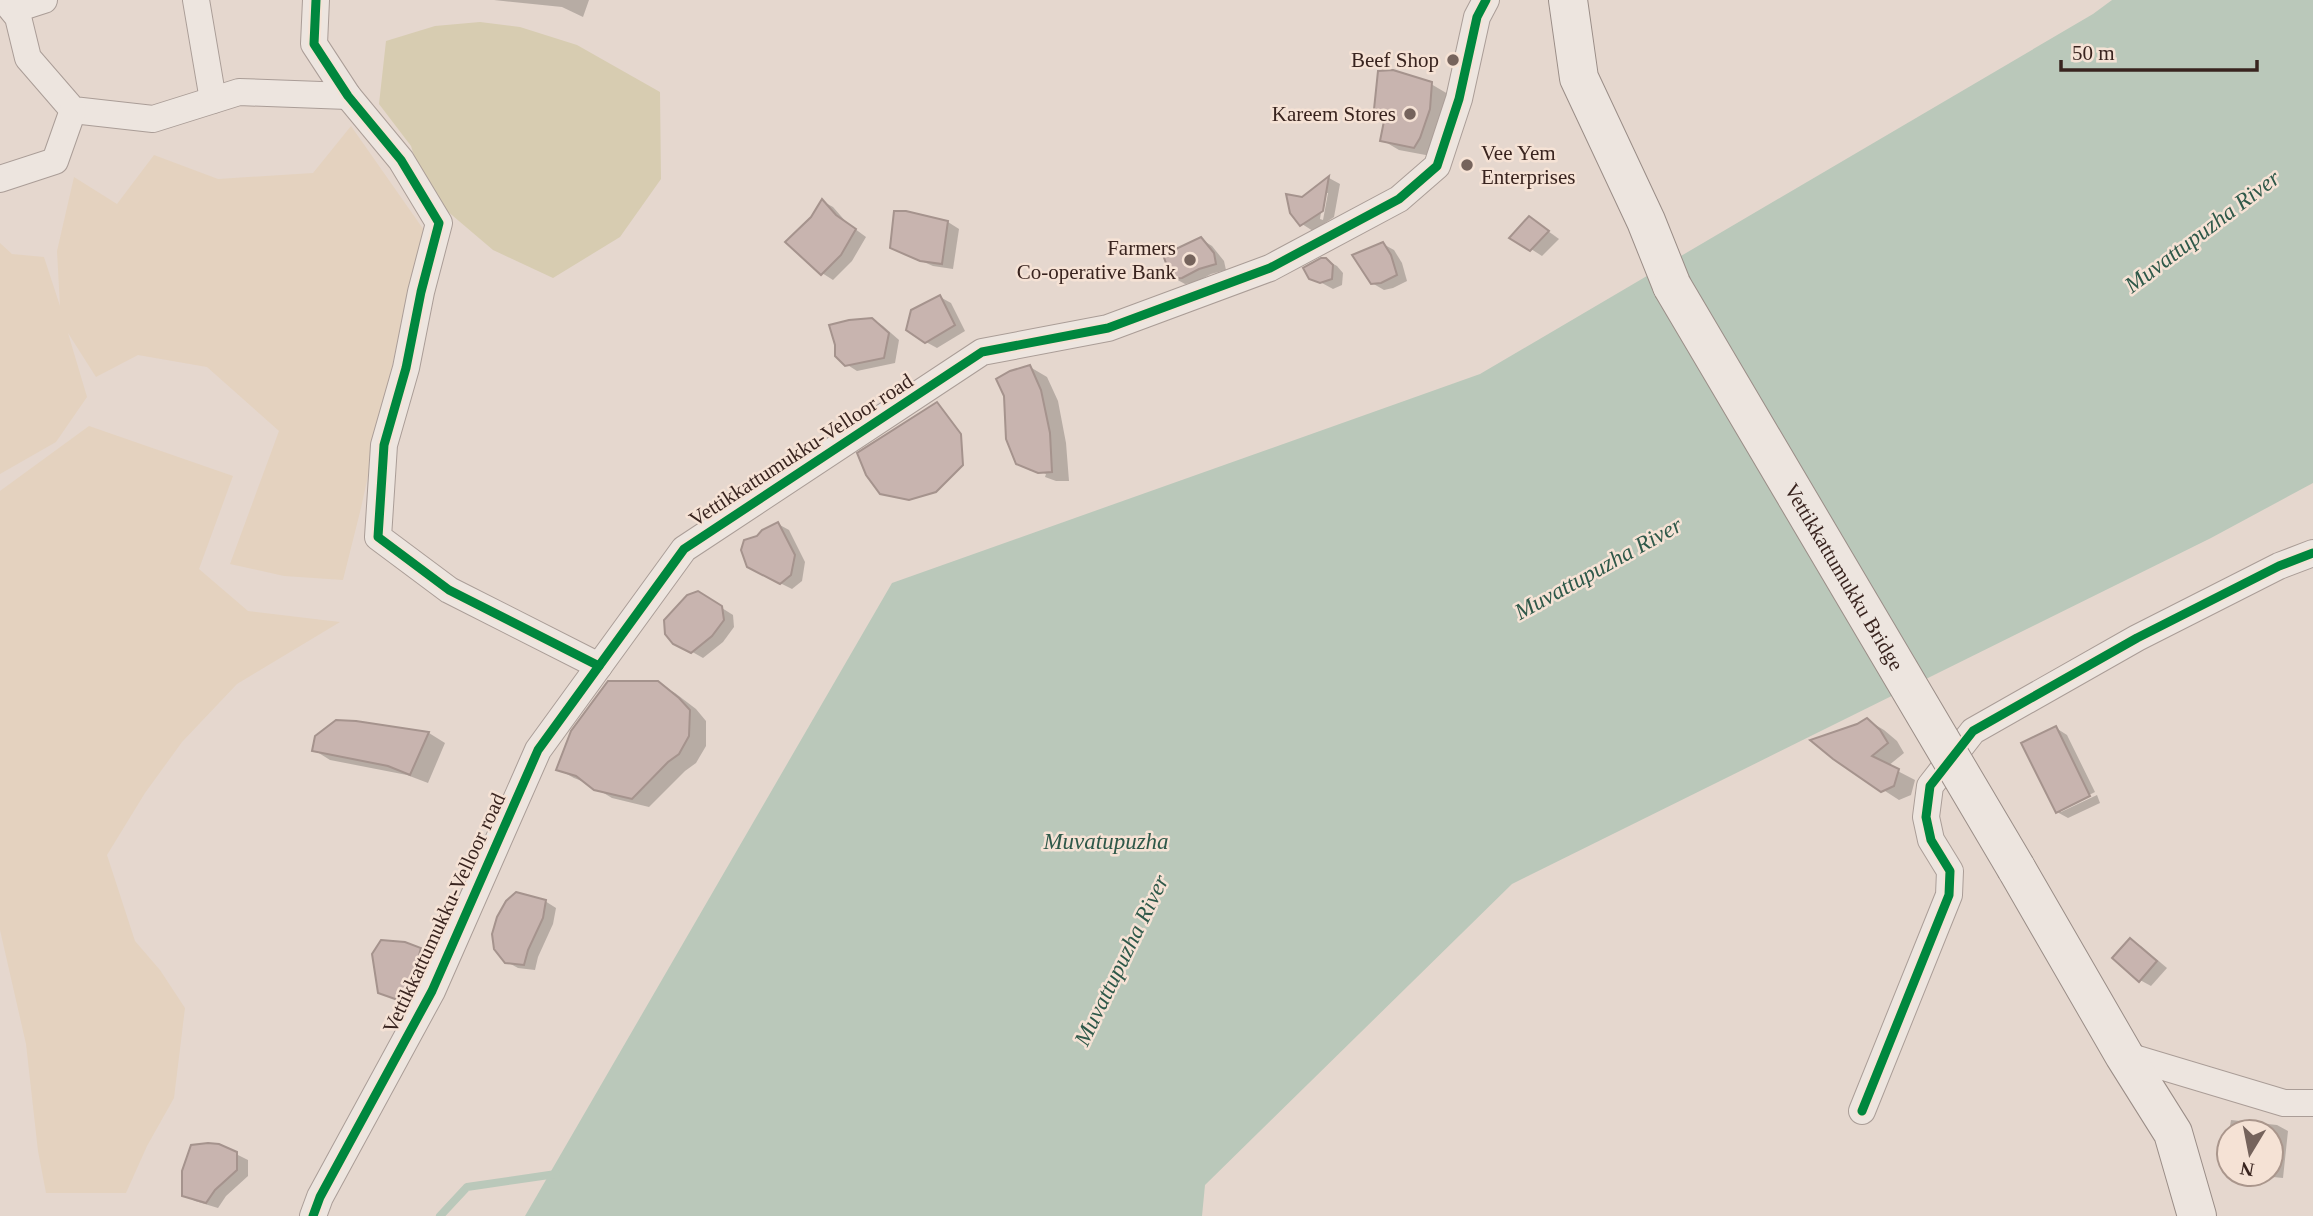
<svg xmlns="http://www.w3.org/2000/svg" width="2313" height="1216" font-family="'Times New Roman',serif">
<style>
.farmland{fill:#e4d2bf}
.green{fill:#d7ccb1}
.water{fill:#bac8ba}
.shadow{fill:#0003;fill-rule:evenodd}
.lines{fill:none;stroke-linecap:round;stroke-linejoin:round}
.stream{stroke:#bac8ba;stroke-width:8}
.building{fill:#c8b4af;stroke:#a5938d;stroke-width:2}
.minor-casing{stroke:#aa9d97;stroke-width:28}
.secondary-casing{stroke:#9a8d87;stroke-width:40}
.minor{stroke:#ede5df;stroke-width:26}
.secondary{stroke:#ede5df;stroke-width:38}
.secondary-bridge-casing{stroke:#9a8d87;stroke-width:40;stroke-linecap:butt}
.secondary-bridge{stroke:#ede5df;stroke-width:38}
.cycleway-casing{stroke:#f5e2d5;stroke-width:13}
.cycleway{stroke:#00873e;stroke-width:9}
.poi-dot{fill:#75635c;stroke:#f5e2d5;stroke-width:2.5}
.labels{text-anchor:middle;stroke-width:5;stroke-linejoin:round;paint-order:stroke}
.poi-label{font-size:21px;fill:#39241f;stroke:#f5e2d5;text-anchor:end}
.street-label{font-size:21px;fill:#39241f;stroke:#f5e2d5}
.water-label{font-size:23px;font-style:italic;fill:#2e5849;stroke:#f5e2d5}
</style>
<rect width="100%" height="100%" fill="#e5d7ce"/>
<g class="farmland">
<path d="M351 126 426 233 396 348 361 508 343 580 284 576 230 564 279 431 207 367 138 355 96 377 68 333 87 397 56 442 0 474V243L12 254 44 257 60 306 57 251 74 177 117 204 154 155 218 179 313 173Z"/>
<path d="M89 426 233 476 199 569 248 611 340 622 237 684 182 742 145 793 107 855 135 941 160 970 185 1008 174 1098 147 1146 126 1193H46L38 1151 26 1044 0 930V491Z"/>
</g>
<path class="green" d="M480 22 520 27 577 45 660 92 661 179 620 237 553 278 493 250 426 193 411 146 379 104 386 41 435 26Z"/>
<path class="water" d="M2112 0H2313V483L2211 538 1512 884 1205 1185 1202 1216H525L892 583 1480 374 2093 14Z"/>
<g class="shadow">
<path d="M494 0H589L583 17 562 7Z"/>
<path d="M1431 84 1448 94 1431 156 1399 150 1382 140 1385 124 1375 119Z"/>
<path d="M1329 178 1340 184 1334 217 1313 231 1302 224V198ZM1324 193H1328L1323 220 1320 219Z"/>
<path d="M822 201 833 207 847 223 866 237 852 261 833 280 822 273 812 218Z"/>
<path d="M1530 218 1559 239 1542 256 1512 237Z"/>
<path d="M948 222 959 229 953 269 933 266 903 253Z"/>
<path d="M1201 239 1212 246 1224 261 1226 270 1211 274 1194 283 1185 284 1174 278Z"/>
<path d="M1383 244 1394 250 1402 263 1407 281 1393 288 1384 290 1372 283Z"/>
<path d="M1326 260 1337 266 1343 273 1342 285 1333 289 1311 277Z"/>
<path d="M940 297 951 303 965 331 937 348 926 342Z"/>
<path d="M872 319 883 326 899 340 895 363 857 371 846 364Z"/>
<path d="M1030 367 1047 377 1058 401 1066 443 1069 481H1056L1045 477 1046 474 1031 468V471L1017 463Z"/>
<path d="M778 524 789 530 805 562 802 581 792 589 760 573 758 537Z"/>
<path d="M698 593 733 615 734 627 723 642 703 658 682 646Z"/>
<path d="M658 683 675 693 696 709 706 721V746L696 763 685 771 649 807 612 798 587 783 574 778 558 769Z"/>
<path d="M1867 720 1884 730 1897 741 1904 753 1888 766 1915 780 1911 795 1899 800 1834 758Z"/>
<path d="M356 723 429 733 445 743 428 783 407 775 330 760 314 750Z"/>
<path d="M2056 728 2067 735 2095 792 2061 809V812L2097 795 2100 803 2068 818 2057 812Z"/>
<path d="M545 901 556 908 553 924 538 957 535 970 518 968 507 962Z"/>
<path d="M2130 940 2141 946 2167 968 2151 986 2140 980Z"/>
<path d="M420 949 431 956 422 992 410 1005 380 992Z"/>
<path d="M2231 1120 2277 1125 2288 1131 2283 1178 2243 1174H2271V1132H2229Z"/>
<path d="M2229 1135V1169L2226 1167Z"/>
<path d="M236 1154 248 1160V1176L226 1196 218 1208 195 1201 184 1195Z"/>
</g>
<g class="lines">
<path class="stream" d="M440 1216 467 1187 556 1174"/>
</g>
<g class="building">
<path d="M1393 70 1432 82 1430 109 1420 138 1414 148 1380 141 1384 121 1373 119 1378 71Z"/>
<path d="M1329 176 1323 211 1300 226 1290 213 1286 194 1302 197Z"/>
<path d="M822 199 836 215 856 229 841 255 821 275 785 242 811 217Z"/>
<path d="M894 211H906L948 221 942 264 920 261 890 248Z"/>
<path d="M1529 216 1549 231 1530 251 1509 238Z"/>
<path d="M1201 237 1214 253 1216 264 1199 269 1182 278 1172 279 1163 255Z"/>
<path d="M1383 242 1391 255 1397 275 1381 283 1371 284 1352 255Z"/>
<path d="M1321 258H1326L1333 265 1332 279 1320 283 1309 279 1303 268Z"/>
<path d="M940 295 955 325 925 343 906 330 911 310Z"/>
<path d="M872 318 889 333 884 358 845 366 835 356V345L829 325 849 320Z"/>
<path d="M1030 365 1041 390 1050 433 1052 472 1038 473 1016 464 1006 439 1004 396 996 379 1010 371Z"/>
<path d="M937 402 961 434 963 465 936 492 909 500 880 494 866 475 857 453Z"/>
<path d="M778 522 795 555 791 575 780 584 747 567 741 550 744 540 757 536 762 530Z"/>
<path d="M698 591 722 606 724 620 712 636 691 653 673 644 665 634 664 620 687 595Z"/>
<path d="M608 681H658L679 698 690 710 689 736 679 754 668 762 632 799 594 790 576 776 556 770 571 731Z"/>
<path d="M1867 718 1880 730 1888 743 1872 756 1899 769 1894 786 1881 792 1833 759 1810 740 1857 724Z"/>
<path d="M336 720 356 721 429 732 410 775 388 766 312 751 315 736Z"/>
<path d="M2056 726 2090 796 2056 813 2021 743Z"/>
<path d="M516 892 546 900 543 918 528 950 524 965 505 963 494 949 492 934 497 917 506 901Z"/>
<path d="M2130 938 2157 961 2139 982 2112 958Z"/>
<path d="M381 940 405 942 421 948 411 985 398 1000 378 993 372 954Z"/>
<path d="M208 1143 219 1144 237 1152V1170L215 1190 206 1203 182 1196V1171L191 1145Z"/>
</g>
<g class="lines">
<defs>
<g id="minor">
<path d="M4 0 18 17 28 58 73 110 153 119 239 92 348 96"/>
<path d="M196 0 213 100"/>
<path d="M316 0 314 44 348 96 401 160 439 223 421 292 406 368 384 445 378 537 449 590 599 666"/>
<path d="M13 10 44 0"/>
<path d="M0 179 55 161 73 110"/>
<path d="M2124 1055 2284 1103H2313"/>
<path d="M1862 1111 1949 895 1950 871 1931 840 1926 817 1930 786 1973 731 2137 638 2279 566 2313 553"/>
<path d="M313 1216 320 1197 432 991 538 750 684 549 982 352 1108 328 1270 268 1399 199 1437 166 1459 99 1477 17 1486 0"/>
</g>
<g id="secondary">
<path d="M1568 0 1579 78 1646 221 1672 286"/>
<path d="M2016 868 2124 1055 2173 1133 2197 1216"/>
</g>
</defs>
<use href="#minor" class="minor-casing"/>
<use href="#secondary" class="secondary-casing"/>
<use href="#minor" class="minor"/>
<use href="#secondary" class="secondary"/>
<defs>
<g id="secondary-bridge">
<path id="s1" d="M1672 286 2016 868"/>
</g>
</defs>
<use href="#secondary-bridge" class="secondary-bridge-casing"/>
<use href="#secondary-bridge" class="secondary-bridge"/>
<defs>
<g id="cycleway">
<path d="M316 0 314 44 348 96 401 160 439 223 421 292 406 368 384 445 378 537 449 590 599 666"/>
<path d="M1862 1111 1949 895 1950 871 1931 840 1926 817 1930 786 1973 731 2137 638 2279 566 2313 553"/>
<path d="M313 1216 320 1197 432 991 538 750 684 549 982 352 1108 328 1270 268 1399 199 1437 166 1459 99 1477 17 1486 0"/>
</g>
</defs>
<use href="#cycleway" class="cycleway-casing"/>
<use href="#cycleway" class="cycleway"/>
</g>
<g class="poi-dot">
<circle cx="1453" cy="60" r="7"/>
<circle cx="1410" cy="114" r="7"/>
<circle cx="1467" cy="165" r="7"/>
<circle cx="1190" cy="260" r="7"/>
</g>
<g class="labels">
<g class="poi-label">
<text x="1439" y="67">Beef Shop</text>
<text x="1396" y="121">Kareem Stores</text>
<text x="1481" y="160" text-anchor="start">Vee Yem<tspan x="1481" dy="24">Enterprises</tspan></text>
<text x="1176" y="255">Farmers<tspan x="1176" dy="24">Co-operative Bank</tspan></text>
</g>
<g class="street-label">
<text transform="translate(801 450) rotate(-33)" y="7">Vettikkattumukku-Velloor road</text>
<text dy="7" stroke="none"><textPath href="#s1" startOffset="338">Vettikkattumukku Bridge</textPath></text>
<text transform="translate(444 913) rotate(-65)" y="7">Vettikkattumukku-Velloor road</text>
</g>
<g class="water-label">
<text transform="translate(2202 231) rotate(-37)" y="8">Muvattupuzha River</text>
<text transform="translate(1598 568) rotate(-29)" y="8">Muvattupuzha River</text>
<text x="1106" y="849">Muvatupuzha</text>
<text transform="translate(1121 960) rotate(-64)" y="8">Muvattupuzha River</text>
</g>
</g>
<g transform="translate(2250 1153) rotate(190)"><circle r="33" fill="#f5e2d5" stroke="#aa968c" stroke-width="2"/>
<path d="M0-5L12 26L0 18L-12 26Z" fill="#75635c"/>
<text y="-10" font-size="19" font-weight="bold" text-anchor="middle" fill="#39241f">N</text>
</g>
<path d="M2061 60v10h196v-10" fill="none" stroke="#39241f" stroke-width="3.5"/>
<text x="2072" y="60" font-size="21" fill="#39241f" stroke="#f5e2d5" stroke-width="5" paint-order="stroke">50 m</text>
</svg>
